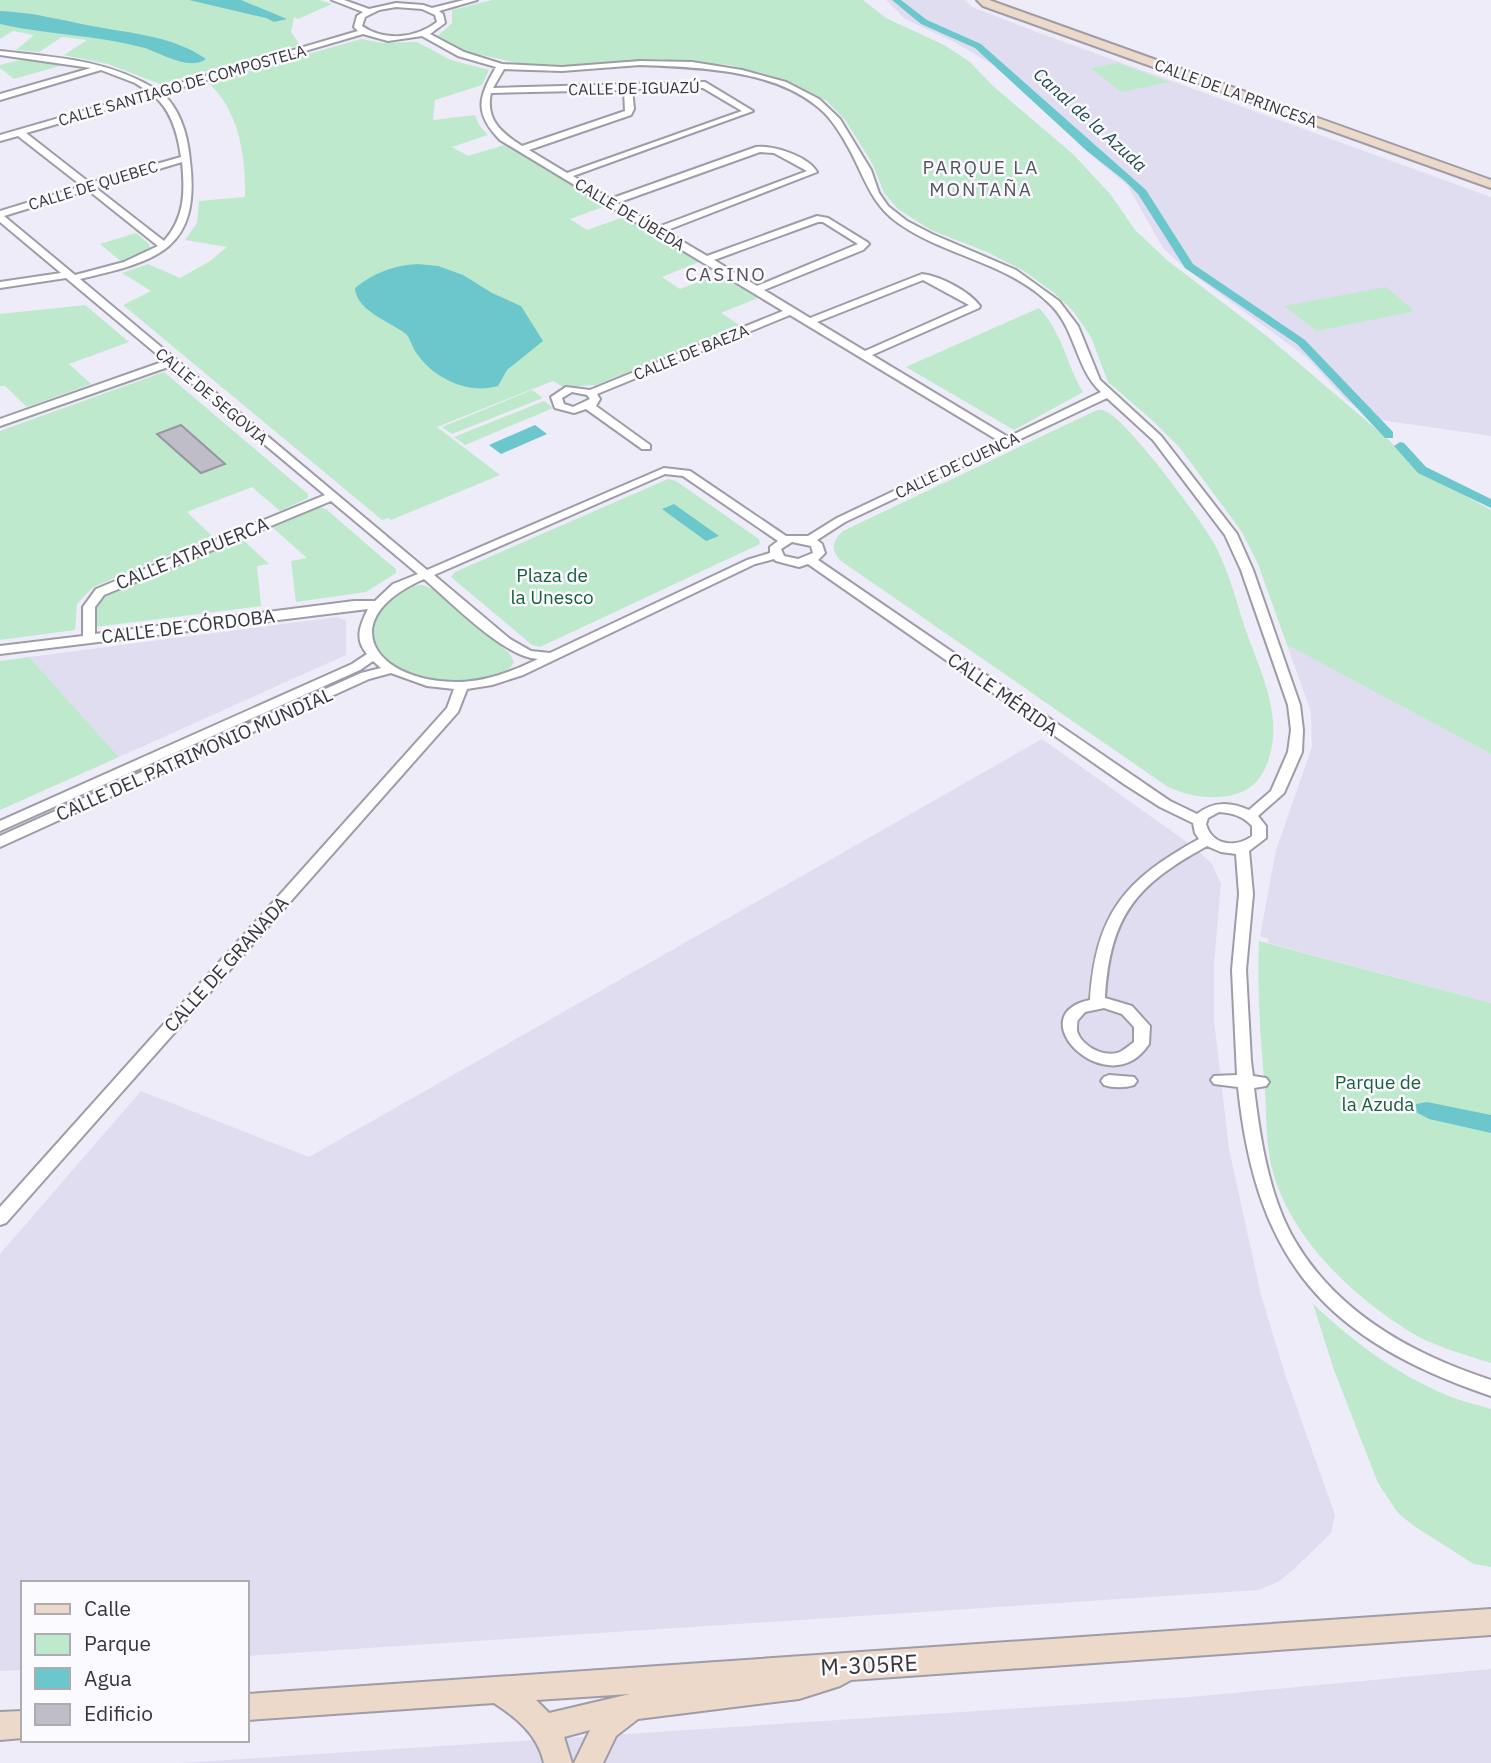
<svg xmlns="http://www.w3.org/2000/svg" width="1491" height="1763" font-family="'IBM Plex Sans',sans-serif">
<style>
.built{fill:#e1ddf1}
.green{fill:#bee9cd}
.water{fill:#6cc7cd}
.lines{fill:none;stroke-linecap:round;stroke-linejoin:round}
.canal{fill:#6cc7cd;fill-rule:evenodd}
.building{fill:#bfbdc8;stroke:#9795a0;stroke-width:2}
.street-casing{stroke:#9e9ca7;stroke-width:4}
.secondary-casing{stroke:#9e9ca7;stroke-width:4}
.street{fill:#fff;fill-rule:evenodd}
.secondary{fill:#edd9c9;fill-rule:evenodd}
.labels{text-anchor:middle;stroke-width:5;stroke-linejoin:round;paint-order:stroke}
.far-street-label{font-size:16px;fill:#37363b;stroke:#fbfaff}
.far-water-label{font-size:18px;font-style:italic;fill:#214b4e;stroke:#fbfaff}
.far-quarter-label{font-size:19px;letter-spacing:2px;fill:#56545e;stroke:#fbfaff}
.street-label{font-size:19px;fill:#37363b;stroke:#fbfaff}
.park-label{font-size:19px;fill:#18603b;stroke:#fbfaff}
.near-street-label{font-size:23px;fill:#37363b;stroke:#fbfaff}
</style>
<rect width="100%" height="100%" fill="#eeecf8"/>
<g class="built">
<path d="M886 0H965L972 7 1034 31 1491 197V436L1374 419 1346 400 1306 357 1186 269 1163 248 1127 185 1083 148 1004 71 954 42 905 19Z"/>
<path d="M337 617 346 621V655L119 757 29 657Z"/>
<path d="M1287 645 1491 754V1003L1268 943 1269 939 1260 936 1276 850 1312 747 1311 712Z"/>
<path d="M1042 739 1194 847 1212 864 1221 884 1214 964V1020L1229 1149 1261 1295 1285 1374 1335 1515 1331 1533 1293 1570 1278 1582 1258 1590 247 1656V1583H23V1670L0 1671V1254L141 1091 309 1157Z"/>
<path d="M1491 1669V1763H182L1190 1697Z"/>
</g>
<g class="green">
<path d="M0 0H319L332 4 298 19 294 17 291 32 300 45 160 84 108 64 64 55 87 40 62 37 39 52 16 50 34 35 13 31 0 39Z"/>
<path d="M492 0H863L886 18 944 45 970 62 993 86 1074 155 1111 195 1135 230 1168 261 1268 337 1390 441 1416 469 1491 510V754L1287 645 1258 564 1242 532 1180 448 1153 421 1108 382 1091 337 1073 311 1054 293 1024 271 987 252 931 230 898 209 884 193 873 165 846 121 827 101 785 80 730 65 658 59 568 65 522 64 468 52 438 36 452 23V10Z"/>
<path d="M361 39 383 43 417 42 451 60 489 70 482 85 435 100 433 120 475 115 479 125 488 135 452 147 468 156 504 145 606 206 570 219 587 230 624 217 699 262 662 277 680 289 718 274 758 298 721 313 741 326 596 385 563 387 553 381 437 427 500 475 391 520 388 518 382 520 123 305 151 291 122 273 148 264 180 278 210 261 227 247 185 240 197 223 199 201 245 197C246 158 239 109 208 83Z"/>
<path d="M23 59 66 64 14 79 0 68V65Z"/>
<path d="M1118 63 1170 82 1121 92 1091 68Z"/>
<path d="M136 233 149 244 150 248 122 262 100 244Z"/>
<path d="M1386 287 1413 310 1411 312 1317 331 1284 306Z"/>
<path d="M85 305 129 342 69 364 91 384 27 407 5 386H0V314Z"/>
<path d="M1039 308C1063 333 1066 364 1083 392L1014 430 906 367Z"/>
<path d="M164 372 308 494V498L280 511 252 487 187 512 213 537 93 587 77 604 75 630 0 640V431Z"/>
<path d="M532 390 543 398 452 434 442 427Z"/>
<path d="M544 401 553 408 465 445 454 437Z"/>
<path d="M1095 411C1100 410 1101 409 1105 411 1127 419 1204 523 1216 547 1229 572 1236 601 1245 628 1260 672 1284 715 1268 761 1262 778 1253 789 1236 794 1213 801 1189 796 1168 787L841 561C830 550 832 541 843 531Z"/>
<path d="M668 479 676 481 759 539 760 544 540 647 532 645 451 577 455 572Z"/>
<path d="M320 507 326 509 386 561 396 569V573L366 592 296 602 291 561 307 558 271 526Z"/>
<path d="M241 538 269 564 257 566 261 606 95 627 96 606 105 594Z"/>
<path d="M423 585 434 590 510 654 514 662 510 668C462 700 326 666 386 604 396 593 408 585 423 585Z"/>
<path d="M29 657 119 757 0 810V661Z"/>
<path d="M1259 941 1491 1003V1363C1463 1354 1432 1346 1407 1330 1348 1293 1283 1230 1270 1159 1265 1133 1267 1105 1264 1079 1260 1032 1257 987 1259 941Z"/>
<path d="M1313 1304C1351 1340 1395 1373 1444 1394 1459 1401 1476 1404 1491 1409V1567L1474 1564 1414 1526 1398 1513 1378 1483 1334 1370Z"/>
</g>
<g class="water">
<path d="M189 0H241L287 19 274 22 266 18Z"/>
<path d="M0 11C32 12 61 20 92 26 129 33 174 36 206 59 190 71 162 54 145 48 97 35 48 35 0 24Z"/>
<path d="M418 264 438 266 463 275 492 293 521 306 543 341 507 370 498 386C468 395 434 378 417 354 412 348 411 339 406 334 391 322 356 311 355 288 373 273 395 265 418 264Z"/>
<path d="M535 425 547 434 501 454 489 445Z"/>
<path d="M674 504 719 536 706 541 662 509Z"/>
<path d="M1427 1102 1491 1115V1133L1429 1119 1416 1112V1104Z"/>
</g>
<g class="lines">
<g class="canal">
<path d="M892 0H901L927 20 981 44 1146 190 1193 264 1305 340 1393 432V438H1385L1297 344 1185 268 1138 194 1125 181 1087 151 975 48 921 24Z"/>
<path d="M1400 442 1404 443 1426 467 1491 499V508L1418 473 1394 446Z"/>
</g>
</g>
<path class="building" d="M181 425 225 464 201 473 157 434Z"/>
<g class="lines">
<defs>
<g id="street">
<path d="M332 0H344L369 9 396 3 423 5 432 8 464 0H477L439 11 443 14 445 23 430 34 464 52 502 64 562 67 640 61 692 62 742 70 786 82 819 99 840 119 871 170 879 193 888 206 907 221 932 234 1016 270 1059 301 1078 326 1100 380 1161 436 1237 534 1253 570 1300 705 1303 730 1302 752 1284 793 1258 816 1266 826V838L1249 851 1253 894 1246 970 1251 1061 1253 1076 1266 1078 1269 1082 1266 1086 1254 1088C1260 1138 1269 1197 1295 1241 1338 1314 1414 1355 1491 1380V1396C1326 1340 1256 1262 1238 1087L1214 1084 1211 1080 1214 1076 1237 1075 1232 970 1239 894 1236 854 1221 852 1207 846C1136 885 1110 915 1105 998L1132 1006 1150 1026 1149 1044C1109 1106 1017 1015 1090 1000 1096 914 1124 880 1199 839L1195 833 1193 823 1160 807 1124 784 808 564 799 567 776 561 774 559 755 564 523 675 492 685 467 689 458 712 6 1223 0 1225V1207L447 708 454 689 427 686 391 673 369 679 0 847V836L361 673 381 668 373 661 360 670 0 831V821L352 664 367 654C354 639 360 625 368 609L0 654V646L83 636V607L96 589 325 495 171 366 0 426V419L165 361 66 278 0 288V282L61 273 0 222V211L82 186 18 136 0 141V135L149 92 135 83 101 70 0 100V94L91 68 0 55V51C55 57 109 60 157 90L358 31 354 27 357 16 363 12ZM396 7 422 9 435 15 437 22C416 38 385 42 362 26L365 17 379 10ZM363 34 388 41 422 36 458 56 496 67C478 98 474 113 500 140L783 311 590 390 566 387 551 397 555 408 574 413 586 409 642 449H650V445L596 406 600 399 597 394 790 315 999 441 837 518 808 536H786L690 471 664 468 427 570 80 279C156 261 201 251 190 161 188 137 181 110 162 93ZM640 65C694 67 769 69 814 104 829 115 838 129 847 145 864 174 869 202 898 223 946 257 1009 262 1052 306 1076 331 1076 369 1101 392L1008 437 872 355 979 308 980 306C969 291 940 276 922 274L810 318 764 290 863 250 869 244 867 242 828 218 817 216 707 256 665 231 817 172C808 156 773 145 756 147L610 199 573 176 753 111 705 82 493 88 504 69 562 71ZM698 88H703L742 111 567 173 529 150 631 115 634 109 632 89ZM624 90 625 111 522 146C502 133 485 120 491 93ZM154 96C172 111 178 135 181 157L90 183 26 133ZM760 152 774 153 807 171 658 227 617 203ZM182 162C185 192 185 217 164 241L96 188ZM88 190 158 246 124 262 75 275 4 216ZM818 222H823L858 244 757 286 714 260ZM923 280 969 305 865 351 817 322ZM572 392 587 395 590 399 573 407 564 404 562 398ZM1107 398 1153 440 1225 535 1241 570 1288 705 1291 730 1288 752 1271 791 1249 810C1230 802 1214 801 1197 814L1170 801 818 560 825 553 822 544 817 540 845 522ZM665 474 683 476 778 541 770 547V553L747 560 550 653 531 651 510 639 434 575ZM331 501 418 574 393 584 375 601H354L95 634V607L104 595ZM792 542 811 546 813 553 798 559 784 556 781 549ZM424 579C451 602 505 658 538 659 511 672 485 682 455 682 373 681 333 619 424 579ZM1219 812C1233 813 1243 816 1252 826V836C1236 848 1212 846 1206 824L1208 818ZM1104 1008 1122 1014 1134 1027V1042C1130 1045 1124 1050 1120 1052 1105 1058 1082 1047 1077 1031 1077 1030 1077 1021 1078 1020L1085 1012Z"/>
<path d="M1109 1075 1134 1077 1137 1081 1134 1085C1125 1088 1113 1088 1104 1085L1101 1081 1104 1077Z"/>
</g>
<g id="secondary">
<path d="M977 0H989L1491 180V188L983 6Z"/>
<path d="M1491 1609V1635L851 1680 840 1686 799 1699 638 1719 616 1736 603 1763H574L590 1730 564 1737 572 1763H544C538 1735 517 1718 494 1703L247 1720V1694ZM630 1694 549 1713 536 1700Z"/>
<path d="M23 1711V1738L0 1740V1712Z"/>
</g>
</defs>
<use href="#street" class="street-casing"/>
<use href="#secondary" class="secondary-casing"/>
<use href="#street" class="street"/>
<use href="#secondary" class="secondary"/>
</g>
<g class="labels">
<g class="far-street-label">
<text transform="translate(182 85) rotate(-16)" y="6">CALLE SANTIAGO DE COMPOSTELA</text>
<text transform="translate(634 88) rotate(-1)" y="6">CALLE DE IGUAZÚ</text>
<text transform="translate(1236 93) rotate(20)" y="6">CALLE DE LA PRINCESA</text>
<text transform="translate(93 185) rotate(-17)" y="6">CALLE DE QUEBEC</text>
<text transform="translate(630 214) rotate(31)" y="6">CALLE DE ÚBEDA</text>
<text transform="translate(691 352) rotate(-22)" y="6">CALLE DE BAEZA</text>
<text transform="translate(212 396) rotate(40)" y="6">CALLE DE SEGOVIA</text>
<text transform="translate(957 465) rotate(-25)" y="6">CALLE DE CUENCA</text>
</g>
<g class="far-water-label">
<text transform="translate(1090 120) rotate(42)" y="6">Canal de la Azuda</text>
</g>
<g class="far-quarter-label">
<text x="981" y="174">PARQUE LA<tspan x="981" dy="22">MONTAÑA</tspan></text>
<text x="726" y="281">CASINO</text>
</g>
<g class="street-label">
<text transform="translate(192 553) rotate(-22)" y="7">CALLE ATAPUERCA</text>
<text transform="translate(188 626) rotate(-7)" y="7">CALLE DE CÓRDOBA</text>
<text transform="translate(1003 694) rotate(35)" y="7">CALLE MÉRIDA</text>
<text transform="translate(194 754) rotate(-24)" y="7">CALLE DEL PATRIMONIO MUNDIAL</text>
<text transform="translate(226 964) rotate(-48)" y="7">CALLE DE GRANADA</text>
</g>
<g class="park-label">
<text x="552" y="582">Plaza de<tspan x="552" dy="22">la Unesco</tspan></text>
<text x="1378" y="1089">Parque de<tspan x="1378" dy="22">la Azuda</tspan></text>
</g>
<g class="near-street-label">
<text transform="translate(869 1665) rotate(-3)" y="8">M-305RE</text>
</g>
</g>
<rect x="21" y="1581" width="228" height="161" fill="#fbfaff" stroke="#adacb1" stroke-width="2"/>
<rect x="35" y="1604" width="35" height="10" fill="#edd9c9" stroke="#adacb1" stroke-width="2"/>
<text x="84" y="1616" font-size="21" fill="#37363b">Calle</text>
<rect x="35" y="1634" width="35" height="21" fill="#bee9cd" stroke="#adacb1" stroke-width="2"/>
<text x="84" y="1651" font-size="21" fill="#37363b">Parque</text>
<rect x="35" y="1668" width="35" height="21" fill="#6cc7cd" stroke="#adacb1" stroke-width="2"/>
<text x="84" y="1686" font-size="21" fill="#37363b">Agua</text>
<rect x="35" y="1704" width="35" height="21" fill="#bfbdc8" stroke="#adacb1" stroke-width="2"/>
<text x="84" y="1721" font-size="21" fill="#37363b">Edificio</text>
</svg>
